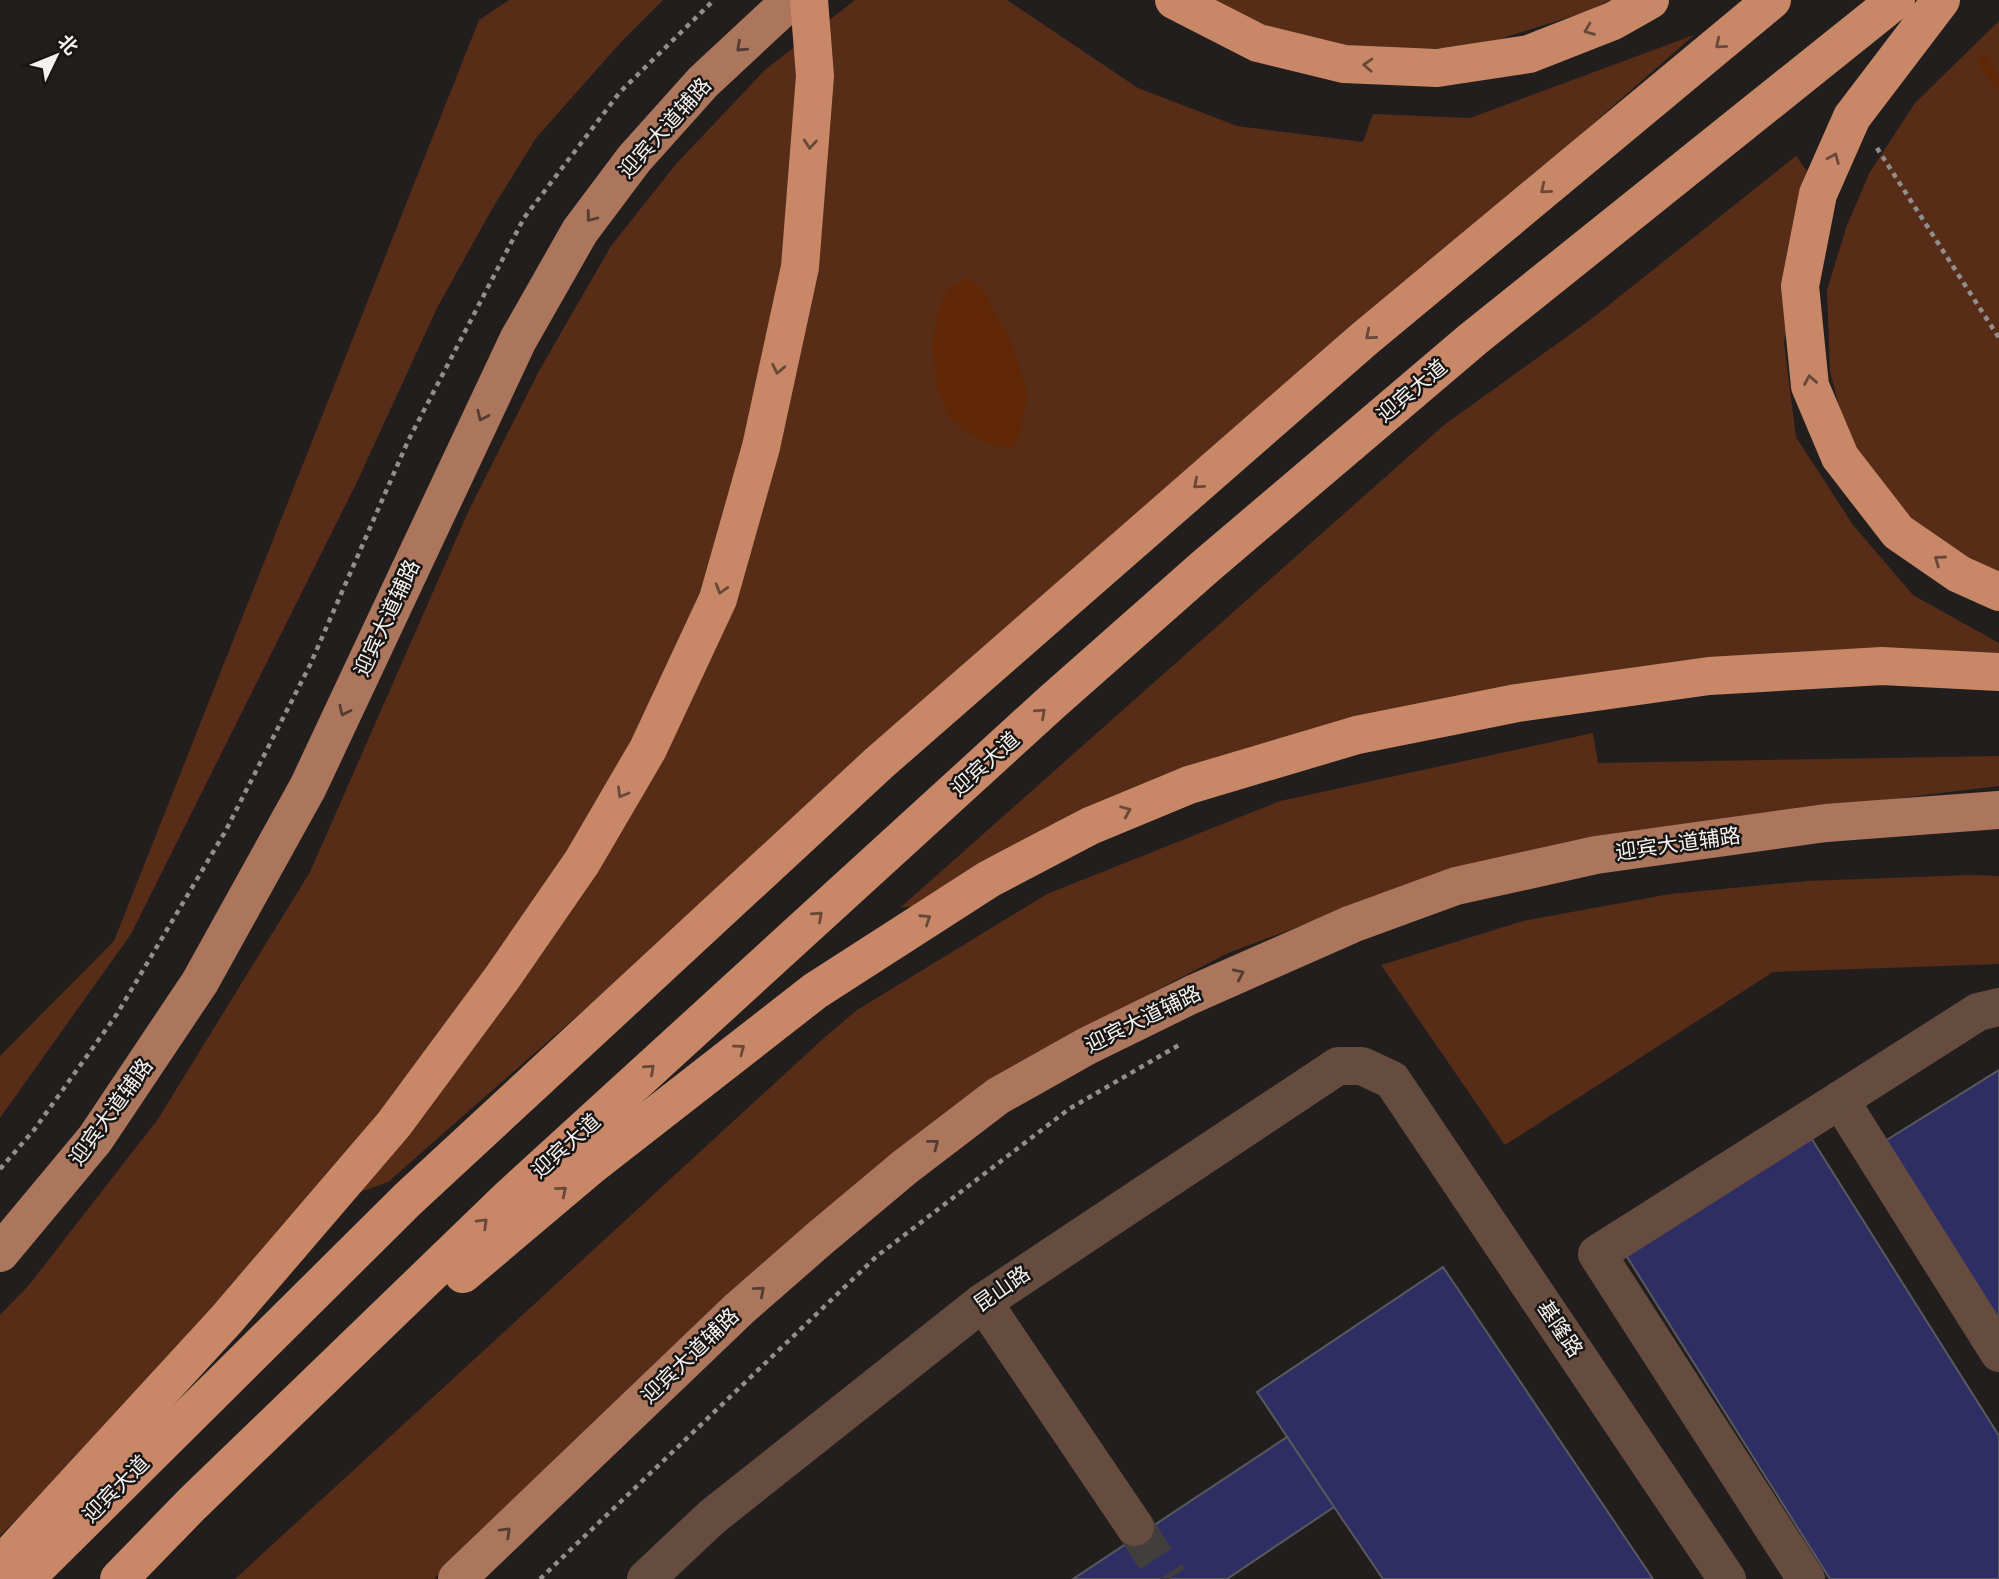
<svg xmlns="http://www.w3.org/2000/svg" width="1999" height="1579" font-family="Ubuntu,'Noto Sans SC',sans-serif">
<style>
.green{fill:#572d18}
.water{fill:#602806}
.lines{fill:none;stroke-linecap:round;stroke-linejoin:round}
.stream{stroke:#602806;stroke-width:10}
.building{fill:#2e2e64;stroke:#58595d;stroke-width:2}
.minor-tunnel{stroke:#423e3d;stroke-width:38;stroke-dasharray:38 19;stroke-linecap:butt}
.path{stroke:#918e8d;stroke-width:4.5;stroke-dasharray:5 5;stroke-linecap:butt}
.minor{stroke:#664b3f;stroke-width:38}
.major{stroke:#ac765c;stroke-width:38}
.highway{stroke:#c88767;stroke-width:38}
.oneway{stroke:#674839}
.oneway2{stroke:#533c31}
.labels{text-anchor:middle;stroke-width:5;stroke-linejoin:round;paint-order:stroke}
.street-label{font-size:21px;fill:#f4f2f1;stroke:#181514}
</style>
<rect width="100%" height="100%" fill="#221e1d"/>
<g class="green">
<path d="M509 0H663L622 41 536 138 492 209 437 308 357 482 131 934 0 1118V1056L114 941 479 20Z"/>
<path d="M855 0H1007L1138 88 1237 126 1363 142 1373 114 1470 118 1694 35 388 1182 302 1213 193 1340 0 1536V1315L29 1285 158 1119 310 872 469 510 539 371 611 246 676 164 766 69Z"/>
<path d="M1209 0H1610L1592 10 1474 47 1350 51 1274 29Z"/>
<path d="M1999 21V582L1907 525 1850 449 1830 371 1827 290 1847 225 1870 172 1915 103Z"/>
<path d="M1796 156 1813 180 1784 343 1796 437 1853 525 1913 595 1999 643V663L1775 659 1223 762 926 906 901 907 1444 425 1590 320Z"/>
<path d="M1593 733 1598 763 1999 756V786L1684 824 1417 882 1228 953 1021 1061 462 1551 434 1579H235L824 1038 857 1010 1047 894 1280 801Z"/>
<path d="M1971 875 1999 876V964L1773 972 1505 1145 1381 965 1523 921 1670 894 1807 881Z"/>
</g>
<path class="water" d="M967 277 982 288 1011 341 1028 394 1019 440 1011 448 990 445 973 436 950 419 938 392 931 344 942 299 952 286Z"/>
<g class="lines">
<path class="stream" d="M1983 60 1999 85"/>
</g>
<g class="building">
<path d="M1999 1070V1341L1877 1146Z"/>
<path d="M1808 1133 1999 1436V1579H1830L1622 1249Z"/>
<path d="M1443 1267 1653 1579H1383L1334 1507 1257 1392Z"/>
<path d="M1287 1437 1334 1507 1227 1579H1073Z"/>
</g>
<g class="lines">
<path class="minor-tunnel" d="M1135 1527 1169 1579"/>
<g class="path">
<path d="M1877 148 1999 338"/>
<path d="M0 1169 34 1130 117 1014 225 832 310 665 408 441 524 218 620 92 714 0"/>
<path d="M540 1579 877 1256 1069 1109 1179 1045"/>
</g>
<g class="minor">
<path d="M1999 1007 1978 1012 1840 1100 1999 1353"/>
<path d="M983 1302 1135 1527"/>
<path d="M646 1579 712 1517 983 1302 1338 1066H1362L1392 1080 1727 1579"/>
<path d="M1806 1579 1597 1254 1840 1100"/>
</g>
<g class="major">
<path d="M0 1253 95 1139 200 982 308 787 518 340 580 231 634 159 703 82 791 0"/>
<path d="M457 1579 739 1309 819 1239 905 1167 998 1096 1087 1046 1191 995 1352 924 1456 886 1596 855 1826 823 1999 810"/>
</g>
<g class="highway">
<path d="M1174 0 1258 43 1344 64 1437 68 1529 54 1613 21 1650 0"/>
<path d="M1941 0 1852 117 1818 194 1800 286 1810 386 1840 457 1898 532 1959 574 1999 592"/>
<path d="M463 1274 592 1165 815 991 989 879 1090 826 1189 785 1357 735 1517 703 1709 676 1882 666 1999 672"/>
<path d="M0 1566 226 1320 394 1124 502 978 582 862 648 749 718 599 761 447 800 267 815 76 809 0"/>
<path d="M25 1579 408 1199 879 763 1363 340 1772 0"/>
<path d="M119 1579 192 1504 510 1197 1052 702 1206 566 1473 339 1896 0"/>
</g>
</g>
<defs><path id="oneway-chevron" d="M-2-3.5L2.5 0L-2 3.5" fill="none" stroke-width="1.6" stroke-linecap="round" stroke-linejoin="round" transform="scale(1.75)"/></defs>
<g class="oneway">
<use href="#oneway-chevron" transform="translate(1589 30) rotate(158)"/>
<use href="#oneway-chevron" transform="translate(1720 44) rotate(140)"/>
<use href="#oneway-chevron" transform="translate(1368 65) rotate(-177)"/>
<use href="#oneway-chevron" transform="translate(810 144) rotate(95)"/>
<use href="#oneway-chevron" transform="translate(1834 158) rotate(-67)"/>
<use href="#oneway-chevron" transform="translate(1545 189) rotate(140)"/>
<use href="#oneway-chevron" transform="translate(1370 335) rotate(140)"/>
<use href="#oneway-chevron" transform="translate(778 369) rotate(102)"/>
<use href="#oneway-chevron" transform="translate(1810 380) rotate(-100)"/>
<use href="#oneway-chevron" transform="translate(1198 484) rotate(139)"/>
<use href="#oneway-chevron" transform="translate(1939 560) rotate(-145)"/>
<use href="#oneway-chevron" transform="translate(721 589) rotate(107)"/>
<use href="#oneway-chevron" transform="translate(1041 713) rotate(-42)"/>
<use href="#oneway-chevron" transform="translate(622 793) rotate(120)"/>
<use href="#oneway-chevron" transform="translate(1126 811) rotate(-23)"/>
<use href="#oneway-chevron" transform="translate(818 916) rotate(-42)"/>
<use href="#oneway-chevron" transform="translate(926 919) rotate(-33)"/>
<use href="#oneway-chevron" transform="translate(740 1049) rotate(-37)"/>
<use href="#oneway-chevron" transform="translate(650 1069) rotate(-42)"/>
<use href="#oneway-chevron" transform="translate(562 1191) rotate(-40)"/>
<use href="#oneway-chevron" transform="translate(483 1223) rotate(-44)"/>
</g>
<g class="oneway2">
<use href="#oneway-chevron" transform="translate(741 47) rotate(137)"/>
<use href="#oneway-chevron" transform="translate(591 217) rotate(127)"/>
<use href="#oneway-chevron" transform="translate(482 416) rotate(115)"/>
<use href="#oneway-chevron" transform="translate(344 711) rotate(115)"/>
<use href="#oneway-chevron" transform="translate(1239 974) rotate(-24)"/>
<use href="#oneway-chevron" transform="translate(934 1144) rotate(-38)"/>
<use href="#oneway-chevron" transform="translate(760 1291) rotate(-41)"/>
<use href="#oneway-chevron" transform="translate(506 1532) rotate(-44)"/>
</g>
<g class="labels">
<g class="street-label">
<text transform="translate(665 128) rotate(-48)" y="7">迎宾大道辅路</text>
<text transform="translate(1412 391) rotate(-40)" y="7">迎宾大道</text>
<text transform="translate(387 618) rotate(-65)" y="7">迎宾大道辅路</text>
<text transform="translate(985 764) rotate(-42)" y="7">迎宾大道</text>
<text transform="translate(1678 844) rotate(-8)" y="7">迎宾大道辅路</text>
<text transform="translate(1143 1019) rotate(-26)" y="7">迎宾大道辅路</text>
<text transform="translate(111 1112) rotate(-54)" y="7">迎宾大道辅路</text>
<text transform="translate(566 1146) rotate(-42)" y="7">迎宾大道</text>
<text transform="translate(1002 1289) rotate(-35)" y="7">昆山路</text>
<text transform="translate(1560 1329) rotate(56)" y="7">基隆路</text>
<text transform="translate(690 1356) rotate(-44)" y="7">迎宾大道辅路</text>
<text transform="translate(116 1489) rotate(-45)" y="7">迎宾大道</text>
</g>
</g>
<g transform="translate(56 56) rotate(47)" stroke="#181514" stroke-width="5" paint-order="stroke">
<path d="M0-5L12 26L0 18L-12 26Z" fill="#f4f2f1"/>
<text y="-10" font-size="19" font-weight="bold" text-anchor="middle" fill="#f4f2f1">北</text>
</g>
</svg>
